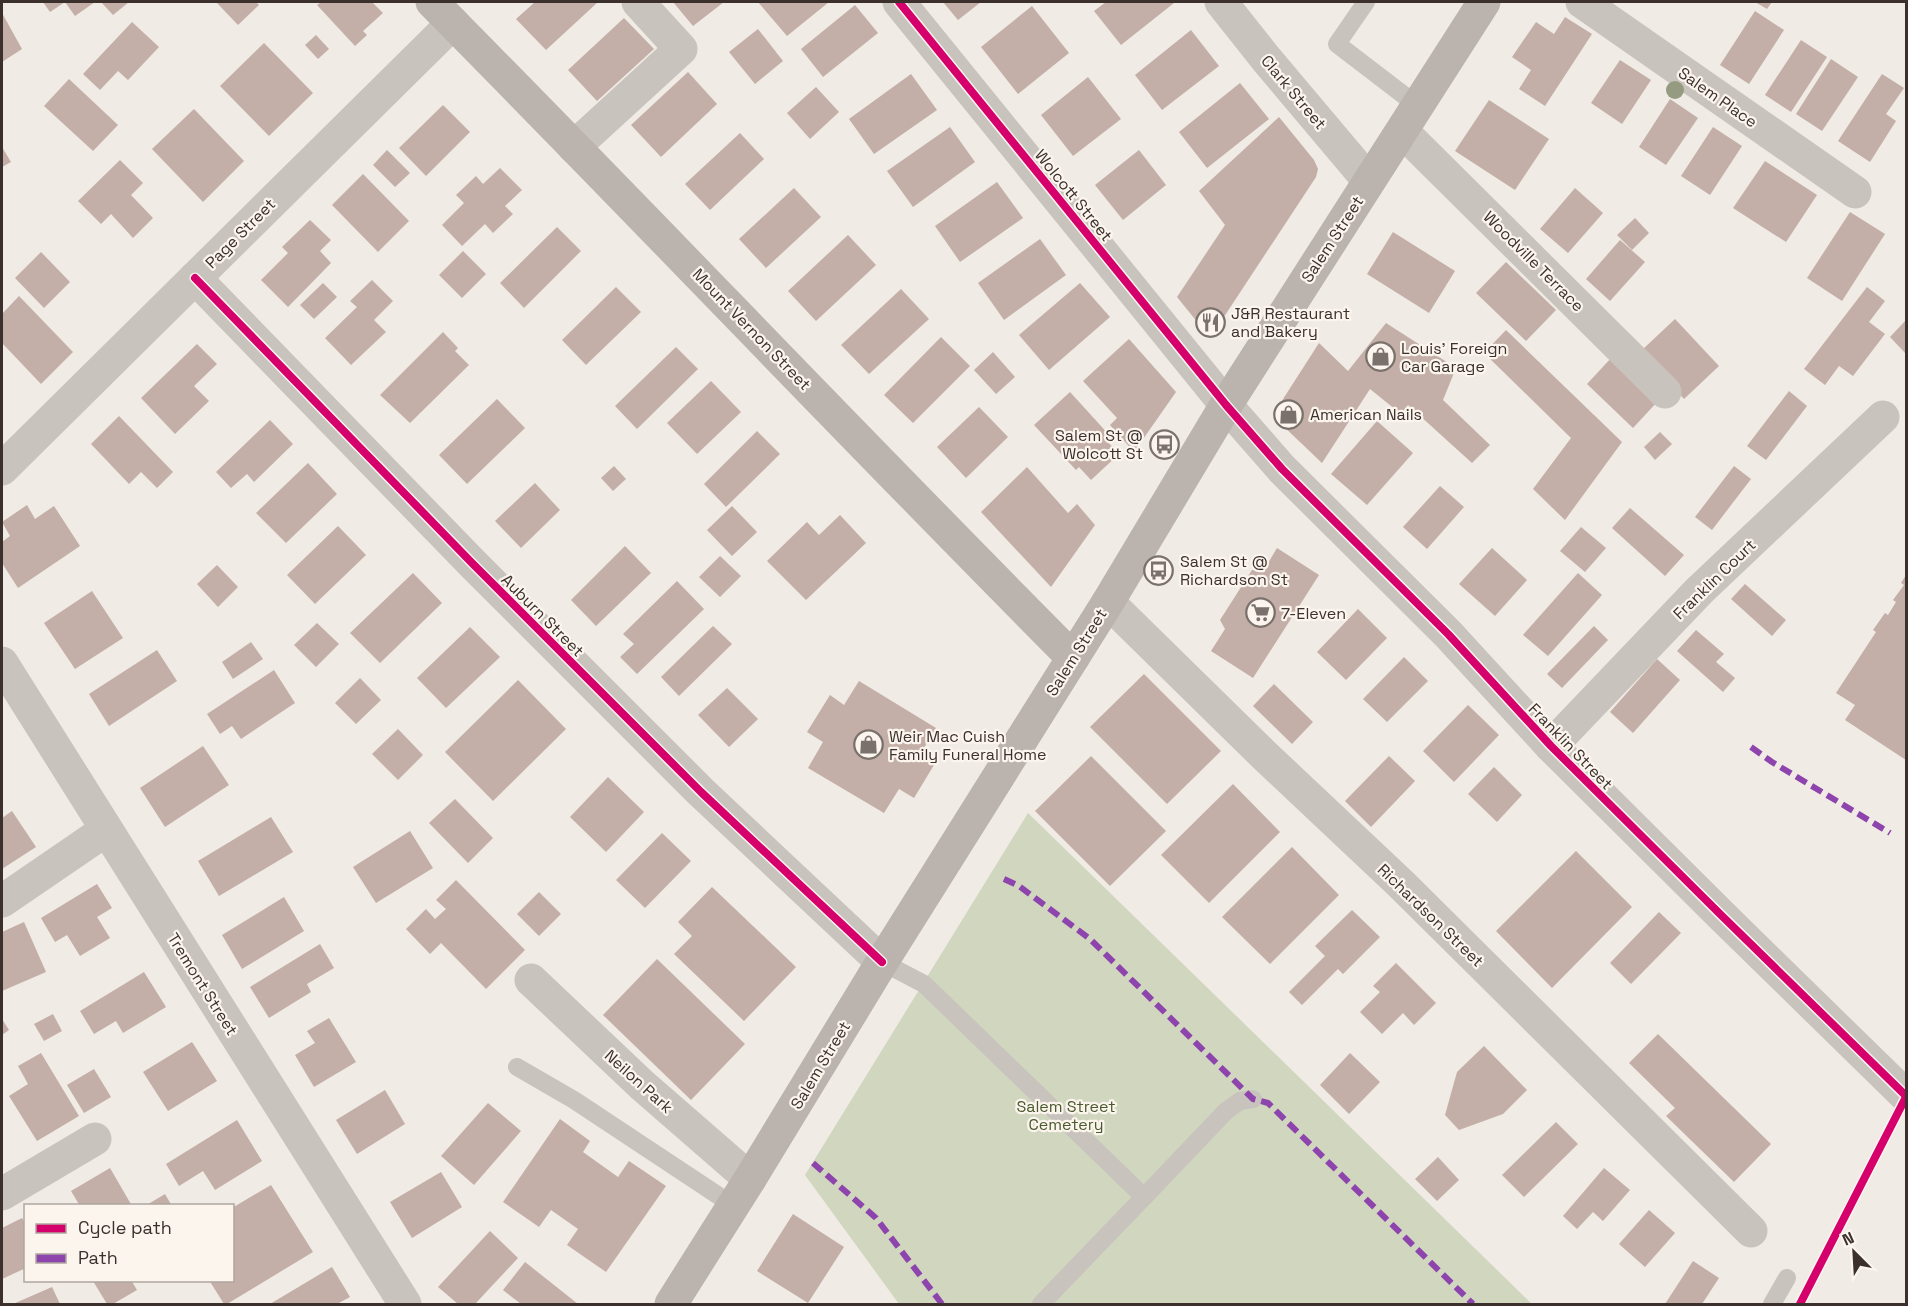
<svg xmlns="http://www.w3.org/2000/svg" width="1908" height="1306" font-family="'Space Grotesk',sans-serif">
<style>
.green{fill:#d1d6bf}
.building{fill:#c3afa7}
.lines{fill:none;stroke-linecap:round;stroke-linejoin:round}
.lane{stroke:#c9c3be;stroke-width:18}
.street{stroke:#c9c3be;stroke-width:33}
.secondary{stroke:#bab3ae;stroke-width:33}
.quiet{stroke:#8e44ad;stroke-width:6;stroke-dasharray:12 6;stroke-linecap:butt}
.cycleway-casing{stroke:#fbf5ee;stroke-width:11}
.cycleway{stroke:#d6006c;stroke-width:8}
.tree{fill:#959b80}
.labels{text-anchor:middle;stroke-width:4.5;stroke-linejoin:round;paint-order:stroke}
.street-label{font-size:16px;fill:#3b302b;stroke:#fbf5ee}
.poi-label{font-size:16px;fill:#3b302b;stroke:#fbf5ee;text-anchor:start}
.park-label{font-size:16px;fill:#4a5a2e;stroke:#fbf5ee}
</style>
<rect width="100%" height="100%" fill="#f0ebe5"/>
<path class="green" d="M1028 813 1532 1304H899L805 1175Z"/>
<g class="building">
<path d="M43 2H95L75 16 65 2 50 12Z"/>
<path d="M101 2H129L113 15Z"/>
<path d="M216 2H256L259 5 238 25Z"/>
<path d="M319 2H372L383 13 363 31 367 35 355 46 317 5 320 3Z"/>
<path d="M535 2H598L546 50 516 19Z"/>
<path d="M673 2H724L693 26Z"/>
<path d="M758 2H829L787 36Z"/>
<path d="M943 2H981L958 20Z"/>
<path d="M1106 2H1173L1174 3 1121 45 1094 11Z"/>
<path d="M1755 2H1772L1767 9Z"/>
<path d="M855 5 878 33 823 77 801 49Z"/>
<path d="M1032 6 1069 53 1018 94 981 47Z"/>
<path d="M1755 11 1784 30 1749 84 1720 65Z"/>
<path d="M2 13 22 49 2 62Z"/>
<path d="M1565 17 1592 34 1545 106 1519 89 1531 70 1512 57 1536 22 1554 34Z"/>
<path d="M624 18 654 49 597 101 568 70Z"/>
<path d="M132 22 159 47 128 80 118 71 100 90 83 74Z"/>
<path d="M758 29 783 61 755 84 729 52Z"/>
<path d="M1191 30 1219 66 1162 110 1135 75Z"/>
<path d="M316 35 329 49 318 59 305 45Z"/>
<path d="M1801 40 1827 57 1791 112 1765 95Z"/>
<path d="M264 43 313 93 269 136 220 86Z"/>
<path d="M1831 59 1858 77 1822 131 1796 114Z"/>
<path d="M1620 60 1651 80 1622 124 1591 103Z"/>
<path d="M688 72 717 104 661 157 631 125Z"/>
<path d="M911 74 937 110 874 154 849 119Z"/>
<path d="M1882 74 1904 88 1886 114 1896 121 1870 162 1838 141Z"/>
<path d="M1088 77 1121 119 1073 156 1041 115Z"/>
<path d="M69 79 118 125 93 151 44 106Z"/>
<path d="M1240 83 1269 119 1207 168 1179 132Z"/>
<path d="M816 87 839 112 810 139 787 113Z"/>
<path d="M1670 99 1698 118 1666 165 1639 147Z"/>
<path d="M1489 100 1549 139 1515 190 1455 151Z"/>
<path d="M443 105 470 132 426 176 399 148Z"/>
<path d="M194 109 244 161 203 202 152 149Z"/>
<path d="M1279 117 1314 160 1318 169 1316 177 1214 332 1207 334 1177 297 1225 225 1199 191Z"/>
<path d="M950 127 975 162 913 207 887 171Z"/>
<path d="M1713 127 1742 146 1710 195 1681 176Z"/>
<path d="M740 133 764 159 710 210 685 184Z"/>
<path d="M2 147 11 162 2 167Z"/>
<path d="M387 150 410 173 395 187 373 165Z"/>
<path d="M1139 150 1166 185 1123 220 1095 185Z"/>
<path d="M120 160 143 183 131 195 153 218 133 238 111 214 101 224 78 201Z"/>
<path d="M1765 161 1817 195 1786 242 1733 208Z"/>
<path d="M500 168 522 190 505 206 513 214 493 233 485 224 462 246 442 225 464 203 456 195 476 176 483 184Z"/>
<path d="M363 174 409 221 378 252 332 205Z"/>
<path d="M997 182 1023 218 960 262 935 226Z"/>
<path d="M794 188 821 217 766 268 739 239Z"/>
<path d="M1575 188 1603 213 1568 253 1540 229Z"/>
<path d="M1850 212 1885 234 1842 301 1807 278Z"/>
<path d="M1635 218 1649 233 1632 250 1617 235Z"/>
<path d="M310 220 331 240 320 251 331 263 288 307 261 280 288 253 282 247Z"/>
<path d="M557 227 581 251 524 308 500 283Z"/>
<path d="M1393 232 1455 271 1429 313 1367 274Z"/>
<path d="M848 235 876 265 816 321 788 291Z"/>
<path d="M1040 239 1066 275 1004 320 978 283Z"/>
<path d="M1620 240 1645 262 1610 301 1586 279Z"/>
<path d="M463 251 486 274 462 298 439 275Z"/>
<path d="M41 252 70 282 44 308 15 278Z"/>
<path d="M1506 262 1556 310 1526 341 1476 293Z"/>
<path d="M372 280 393 301 374 320 386 332 351 365 325 338 357 307 350 301Z"/>
<path d="M323 283 337 297 314 319 300 305Z"/>
<path d="M1080 283 1110 317 1049 370 1019 335Z"/>
<path d="M616 287 641 312 586 365 562 340Z"/>
<path d="M1867 287 1885 301 1869 322 1885 334 1853 376 1839 366 1825 385 1804 369Z"/>
<path d="M901 289 929 319 869 374 841 345Z"/>
<path d="M19 296 73 352 41 384 2 343V314Z"/>
<path d="M1675 319 1719 366 1684 399 1641 351Z"/>
<path d="M1906 320V354L1890 337Z"/>
<path d="M1386 323 1456 368 1443 400 1490 445 1472 463 1408 405 1401 414 1370 389 1322 463 1279 422 1276 410 1319 343 1348 371Z"/>
<path d="M1506 330 1622 442 1565 520 1533 489 1571 438 1484 353Z"/>
<path d="M443 332 458 348 455 351 469 365 410 423 380 395Z"/>
<path d="M941 337 970 366 913 423 884 395Z"/>
<path d="M1129 339 1176 392 1134 452 1110 425 1117 418 1083 381Z"/>
<path d="M197 344 217 364 194 386 209 401 175 434 141 398Z"/>
<path d="M676 347 698 369 637 429 615 406Z"/>
<path d="M993 352 1015 377 996 394 974 370Z"/>
<path d="M1613 356 1658 401 1633 428 1587 384Z"/>
<path d="M711 381 741 412 697 454 667 423Z"/>
<path d="M1789 391 1807 406 1766 460 1747 446Z"/>
<path d="M1070 392 1111 437 1107 441 1119 454 1091 480 1079 467 1076 470 1034 425Z"/>
<path d="M497 399 525 428 467 484 439 455Z"/>
<path d="M979 407 1008 437 966 478 937 447Z"/>
<path d="M119 416 173 472 157 488 141 472 129 484 91 444Z"/>
<path d="M270 420 293 444 254 482 247 474 231 488 216 472Z"/>
<path d="M1377 421 1413 453 1367 505 1331 474Z"/>
<path d="M757 431 780 454 726 507 704 484Z"/>
<path d="M1660 432 1672 444 1655 460 1644 447Z"/>
<path d="M308 463 337 494 286 543 256 513Z"/>
<path d="M614 466 626 479 613 491 601 478Z"/>
<path d="M1734 466 1751 479 1712 530 1695 517Z"/>
<path d="M1027 467 1068 513 1077 504 1095 525 1051 587 981 512Z"/>
<path d="M535 483 560 510 521 548 495 521Z"/>
<path d="M1440 486 1464 507 1427 549 1403 527Z"/>
<path d="M27 505 35 519 54 506 80 546 18 588 2 563V542L10 536 2 522Z"/>
<path d="M732 506 757 532 732 556 707 530Z"/>
<path d="M1630 508 1684 555 1665 576 1612 528Z"/>
<path d="M840 515 866 543 806 600 767 561 807 522 819 535Z"/>
<path d="M338 526 366 555 315 604 287 575Z"/>
<path d="M1581 527 1606 548 1585 572 1560 551Z"/>
<path d="M625 546 651 573 596 626 571 600Z"/>
<path d="M1277 548 1319 575 1253 678 1211 651 1225 629 1220 620 1252 570H1264Z"/>
<path d="M1492 548 1527 580 1495 616 1459 584Z"/>
<path d="M720 556 741 576 720 597 699 577Z"/>
<path d="M217 565 238 587 218 607 197 584Z"/>
<path d="M413 573 442 603 380 663 350 633Z"/>
<path d="M1578 573 1602 595 1548 656 1523 635Z"/>
<path d="M1906 575V760L1845 720 1855 705 1836 693 1876 632 1873 630 1885 613 1888 615 1896 602 1893 600 1904 585 1901 583Z"/>
<path d="M677 581 704 609 637 674 620 657 634 644 623 634Z"/>
<path d="M1745 584 1786 620 1772 636 1731 599Z"/>
<path d="M92 591 123 638 75 669 44 623Z"/>
<path d="M1358 609 1387 638 1346 680 1317 652Z"/>
<path d="M317 623 339 644 316 667 294 645Z"/>
<path d="M713 626 732 644 679 696 661 677Z"/>
<path d="M1594 626 1608 640 1562 688 1547 674Z"/>
<path d="M470 627 500 657 446 708 417 678Z"/>
<path d="M1696 630 1724 654 1716 662 1735 678 1723 692 1677 651Z"/>
<path d="M251 642 263 659 233 679 222 662Z"/>
<path d="M157 650 177 681 109 726 89 694Z"/>
<path d="M1404 657 1428 681 1387 722 1363 699Z"/>
<path d="M1657 659 1680 680 1633 733 1610 712Z"/>
<path d="M274 670 295 703 241 739 232 726 220 734 207 714Z"/>
<path d="M1144 674 1221 751 1167 804 1090 727Z"/>
<path d="M360 678 381 700 356 724 335 703Z"/>
<path d="M518 680 566 729 493 801 445 752Z"/>
<path d="M859 681 936 728 919 756 934 765 914 798 899 789 884 813 808 768 823 742 807 732 830 695 844 705Z"/>
<path d="M1274 684 1313 722 1292 744 1253 706Z"/>
<path d="M727 688 758 719 729 747 698 715Z"/>
<path d="M1468 705 1499 735 1454 782 1423 751Z"/>
<path d="M398 729 423 755 398 780 372 754Z"/>
<path d="M203 746 229 785 165 827 140 788Z"/>
<path d="M1091 756 1166 831 1110 886 1035 811Z"/>
<path d="M1389 756 1415 781 1371 827 1345 801Z"/>
<path d="M1494 767 1522 795 1497 822 1468 794Z"/>
<path d="M608 777 644 812 606 852 570 817Z"/>
<path d="M1233 784 1280 832 1209 903 1161 855Z"/>
<path d="M455 799 493 838 468 863 429 823Z"/>
<path d="M12 811 36 847 2 869V818Z"/>
<path d="M271 817 293 852 219 896 198 861Z"/>
<path d="M410 831 433 868 376 903 353 867Z"/>
<path d="M662 833 691 861 645 908 616 880Z"/>
<path d="M1292 847 1339 895 1270 964 1222 917Z"/>
<path d="M1576 851 1632 907 1552 988 1496 931Z"/>
<path d="M456 880 525 950 486 989 441 943 430 954 406 929 426 909 435 919 446 909 436 900Z"/>
<path d="M97 884 112 908 97 917 110 938 80 956 67 935 55 942 41 918Z"/>
<path d="M712 887 796 967 744 1021 674 954 692 936 678 922Z"/>
<path d="M539 892 561 914 539 936 517 914Z"/>
<path d="M284 897 304 931 242 969 222 935Z"/>
<path d="M1352 910 1380 937 1343 974 1338 969 1302 1005 1289 992 1325 956 1315 946Z"/>
<path d="M1659 912 1681 933 1631 984 1610 963Z"/>
<path d="M24 922 46 972 2 991V932Z"/>
<path d="M320 944 334 968 307 984 311 992 269 1018 250 987Z"/>
<path d="M657 959 745 1044 691 1100 603 1015Z"/>
<path d="M1396 963 1436 1003 1414 1025 1403 1013 1382 1034 1360 1012 1380 992 1373 986Z"/>
<path d="M144 972 166 1007 123 1033 116 1021 94 1034 80 1011Z"/>
<path d="M53 1014 62 1031 44 1041 34 1024Z"/>
<path d="M329 1018 356 1062 314 1087 295 1055 315 1043 307 1031Z"/>
<path d="M2 1019 9 1030 2 1035Z"/>
<path d="M1658 1034 1771 1144 1734 1182 1666 1116 1675 1108 1629 1063Z"/>
<path d="M192 1042 217 1081 168 1111 143 1072Z"/>
<path d="M1484 1046 1527 1090 1503 1114 1459 1130 1445 1115 1457 1072Z"/>
<path d="M41 1053 79 1116 37 1141 9 1096 28 1084 18 1066Z"/>
<path d="M1350 1053 1380 1082 1349 1114 1320 1085Z"/>
<path d="M94 1069 111 1097 84 1113 67 1085Z"/>
<path d="M385 1090 405 1124 357 1154 336 1120Z"/>
<path d="M488 1103 521 1131 474 1185 441 1156Z"/>
<path d="M560 1119 590 1141 583 1152 618 1177 629 1161 666 1186 606 1272 567 1245 578 1229 551 1210 539 1227 503 1202Z"/>
<path d="M237 1120 262 1161 215 1190 203 1171 179 1186 166 1164Z"/>
<path d="M1556 1122 1578 1144 1524 1197 1502 1175Z"/>
<path d="M1438 1157 1459 1180 1437 1201 1415 1179Z"/>
<path d="M110 1168 132 1206H80L71 1191Z"/>
<path d="M1604 1168 1630 1190 1603 1221 1593 1212 1577 1229 1563 1216Z"/>
<path d="M441 1172 462 1207 412 1238 390 1202Z"/>
<path d="M271 1185 313 1252 227 1304H224L209 1280H232V1208Z"/>
<path d="M165 1194 172 1206H145Z"/>
<path d="M1649 1210 1675 1233 1645 1267 1619 1244Z"/>
<path d="M793 1214 844 1247 808 1303 757 1271Z"/>
<path d="M22 1218 26 1225V1268L2 1279V1228Z"/>
<path d="M490 1231 518 1258 475 1304H458L438 1287Z"/>
<path d="M1693 1261 1719 1278 1702 1304H1665Z"/>
<path d="M525 1262 578 1304H521L503 1290Z"/>
<path d="M332 1267 350 1297 337 1304H270Z"/>
<path d="M94 1280H131L137 1290 113 1304H107L93 1281Z"/>
<path d="M52 1287 60 1304H13Z"/>
</g>
<g class="lines">
<g class="lane">
<path d="M1366 2 1337 44 1418 106"/>
<path d="M882 962 924 984 1144 1197 1041 1304"/>
<path d="M517 1067 574 1100 734 1206"/>
<path d="M1144 1197 1226 1111 1240 1101 1253 1099"/>
<path d="M1772 1304 1787 1278"/>
</g>
<g class="street">
<path d="M899 2 1226 405 1282 469 1448 634 1551 746 1720 914 1906 1096"/>
<path d="M1221 2 1267 60 1369 181"/>
<path d="M1582 2 1855 192"/>
<path d="M1402 131 1665 392"/>
<path d="M574 147 681 49 638 2"/>
<path d="M195 278 472 563 701 792 882 962"/>
<path d="M2 469 453 23"/>
<path d="M1108 602 1264 755 1401 884 1751 1231"/>
<path d="M2 663 405 1304"/>
<path d="M1551 746 1699 591 1883 417"/>
<path d="M2 901 106 830"/>
<path d="M531 980 642 1085 750 1179"/>
<path d="M2 1194 95 1139"/>
</g>
<g class="secondary">
<path d="M432 2C647 219 857 441 1073 658"/>
<path d="M671 1304 750 1179 882 962 1108 602 1226 405 1484 2"/>
</g>
<g class="quiet">
<path d="M1751 747 1772 762 1890 833"/>
<path d="M1004 879 1019 886 1090 939 1253 1099 1268 1103 1473 1304"/>
<path d="M813 1163 876 1218 942 1304"/>
</g>
<defs>
<g id="cycleway">
<path d="M899 2 1226 405 1282 469 1448 634 1551 746 1720 914 1906 1096"/>
<path d="M195 278 472 563 701 792 882 962"/>
<path d="M1800 1304 1906 1097"/>
</g>
</defs>
<use href="#cycleway" class="cycleway-casing"/>
<use href="#cycleway" class="cycleway"/>
</g>
<circle class="tree" cx="1675" cy="90" r="9"/>
<defs>
<symbol id="restaurant-ring" viewBox="-11 -11 22 22"><circle r="9.5" fill="#fbf5ee" stroke="#7a716c" stroke-width="1.5"/><path d="M-5-6h1v4h1v-4h1v4h1v-4h1v5L-1.5 .5V6h-2V.5L-5-1ZM5-6V6H3V1.5H1.5Q1.5-4 5-6Z" fill="#7a716c"/></symbol>
<symbol id="shop-ring" viewBox="-11 -11 22 22"><circle r="9.5" fill="#fbf5ee" stroke="#7a716c" stroke-width="1.5"/><path d="M-5-2.5h2.3a2.7 3.5 0 0 1 5.4 0H5L5.5 6h-11ZM-1.5-2.5h3a1.5 2.3 0 0 0-3 0Z" fill="#7a716c"/></symbol>
<symbol id="bus-ring" viewBox="-11 -11 22 22"><circle r="9.5" fill="#fbf5ee" stroke="#7a716c" stroke-width="1.5"/><path d="M-5-6H5V4H4V6H2V4H-2V6H-4V4H-5ZM-3.5-4V0h7V-4ZM-3.5 1.2v1.5H-2V1.2ZM2 1.2v1.5H3.5V1.2Z" fill="#7a716c"/></symbol>
<symbol id="supermarket-ring" viewBox="-11 -11 22 22"><circle r="9.5" fill="#fbf5ee" stroke="#7a716c" stroke-width="1.5"/><path d="M-6-5.5h2.5l.6 2H6L4.5 2H-2.5L-4.4-4H-6ZM-1.5 3.2a1.3 1.3 0 1 0 .1 0ZM3 3.2a1.3 1.3 0 1 0 .1 0Z" fill="#7a716c"/></symbol>
</defs>
<g fill-rule="evenodd">
<use href="#restaurant-ring" x="1194" y="306" width="33" height="33"/>
<use href="#shop-ring" x="1364" y="340" width="33" height="33"/>
<use href="#shop-ring" x="1272" y="398" width="33" height="33"/>
<use href="#bus-ring" x="1148" y="428" width="33" height="33"/>
<use href="#bus-ring" x="1142" y="554" width="33" height="33"/>
<use href="#supermarket-ring" x="1244" y="596" width="33" height="33"/>
<use href="#shop-ring" x="852" y="728" width="33" height="33"/>
</g>
<g class="labels">
<g class="street-label">
<text transform="translate(1294 92) rotate(50)" y="6">Clark Street</text>
<text transform="translate(1718 97) rotate(35)" y="6">Salem Place</text>
<text transform="translate(1074 195) rotate(51)" y="6">Wolcott Street</text>
<text transform="translate(240 233) rotate(-45)" y="6">Page Street</text>
<text transform="translate(1332 239) rotate(-57)" y="6">Salem Street</text>
<text transform="translate(1534 261) rotate(45)" y="6">Woodville Terrace</text>
<text transform="translate(752 329) rotate(46)" y="6">Mount Vernon Street</text>
<text transform="translate(1714 579) rotate(-44)" y="6">Franklin Court</text>
<text transform="translate(543 615) rotate(45)" y="6">Auburn Street</text>
<text transform="translate(1076 652) rotate(-58)" y="6">Salem Street</text>
<text transform="translate(1571 746) rotate(46)" y="6">Franklin Street</text>
<text transform="translate(1431 915) rotate(44)" y="6">Richardson Street</text>
<text transform="translate(203 984) rotate(58)" y="6">Tremont Street</text>
<text transform="translate(820 1065) rotate(-59)" y="6">Salem Street</text>
<text transform="translate(639 1081) rotate(42)" y="6">Neilon Park</text>
</g>
<g class="poi-label">
<text x="1231" y="319">J&amp;R Restaurant<tspan x="1231" dy="18">and Bakery</tspan></text>
<text x="1401" y="354">Louis' Foreign<tspan x="1401" dy="18">Car Garage</tspan></text>
<text x="1310" y="420">American Nails</text>
<text x="1143" y="441" text-anchor="end">Salem St @<tspan x="1143" dy="18">Wolcott St</tspan></text>
<text x="1180" y="567">Salem St @<tspan x="1180" dy="18">Richardson St</tspan></text>
<text x="1281" y="619">7-Eleven</text>
<text x="889" y="742">Weir Mac Cuish<tspan x="889" dy="18">Family Funeral Home</tspan></text>
</g>
<g class="park-label">
<text x="1066" y="1112">Salem Street<tspan x="1066" dy="18">Cemetery</tspan></text>
</g>
</g>
<rect width="1908" height="1306" fill="none" stroke="#3b302b" stroke-width="6"/>
<rect x="24" y="1204" width="210" height="78" fill="#fbf5ee" stroke="#aea6a0" stroke-width="1.5"/>
<rect x="36" y="1224" width="30" height="9" fill="#d6006c" stroke="#aea6a0" stroke-width="1.5"/>
<text x="78" y="1234" font-size="18" fill="#3b302b">Cycle path</text>
<rect x="36" y="1254" width="30" height="9" fill="#8e44ad" stroke="#aea6a0" stroke-width="1.5"/>
<text x="78" y="1264" font-size="18" fill="#3b302b">Path</text>
<g transform="translate(1854 1252) rotate(336)" stroke="#fbf5ee" stroke-width="4.5" paint-order="stroke">
<path d="M0-4.5L10 22L0 15L-10 22Z" fill="#3b302b"/>
<text y="-9" font-size="16" font-weight="bold" text-anchor="middle" fill="#3b302b">N</text>
</g>
</svg>
